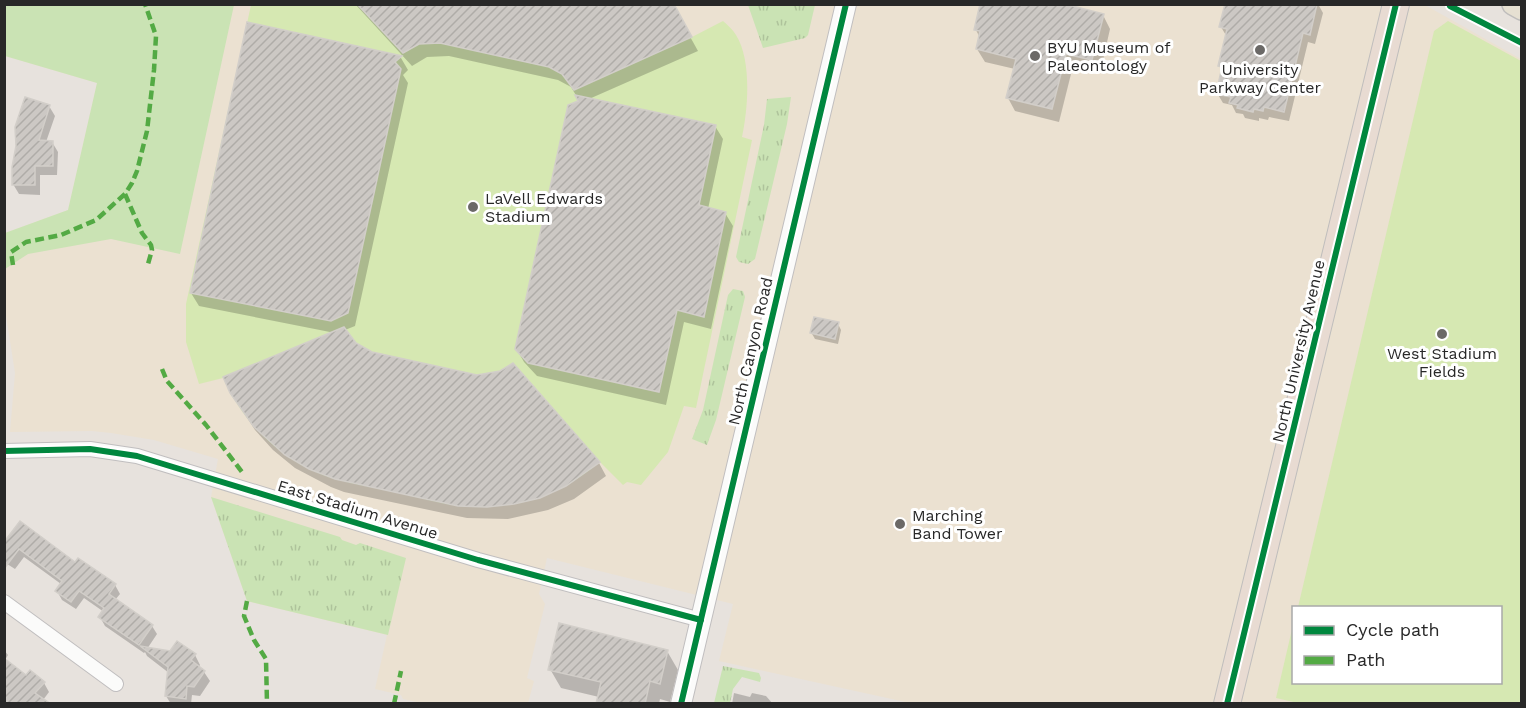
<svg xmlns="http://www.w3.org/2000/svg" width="1526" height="708" font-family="'Work Sans',sans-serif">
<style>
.education{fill:#ebe1d1;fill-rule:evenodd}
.grass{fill:url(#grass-tufts)}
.park{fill:#cae3b4}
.pitch{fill:#d6e8b2}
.shadow{fill:#0003}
.building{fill:url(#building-hatch);stroke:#d2cec9;stroke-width:1.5}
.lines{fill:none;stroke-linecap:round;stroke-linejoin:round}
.street-casing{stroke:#c0bebf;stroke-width:16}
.secondary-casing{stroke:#c0bebf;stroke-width:22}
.primary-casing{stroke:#bfbdbc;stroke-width:24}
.highway-casing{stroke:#bfbdbc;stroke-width:28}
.street{stroke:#fbfbfa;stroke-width:14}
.secondary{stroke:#fbfbfa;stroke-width:20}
.primary{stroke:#e6e0d2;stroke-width:21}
.highway{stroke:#e8dbd2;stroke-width:26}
.quiet{stroke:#53aa44;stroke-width:4.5;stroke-dasharray:9 4.5;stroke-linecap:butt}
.cycleway-casing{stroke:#fff;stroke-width:10}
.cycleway{stroke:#00873e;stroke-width:6}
.poi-dot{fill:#6b6967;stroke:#fff;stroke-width:2}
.labels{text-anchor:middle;stroke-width:6;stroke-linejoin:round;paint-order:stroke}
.poi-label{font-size:16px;fill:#282828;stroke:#fff;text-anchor:start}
.street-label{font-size:16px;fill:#282828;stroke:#fff}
</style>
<defs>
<pattern id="grass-tufts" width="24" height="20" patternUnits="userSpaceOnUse" patternTransform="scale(1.5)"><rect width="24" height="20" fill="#cae3b4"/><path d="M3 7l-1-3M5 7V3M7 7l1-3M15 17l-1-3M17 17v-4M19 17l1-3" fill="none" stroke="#aec39b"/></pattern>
<pattern id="building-hatch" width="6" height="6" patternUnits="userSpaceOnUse" patternTransform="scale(1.5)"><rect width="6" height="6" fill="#ccc8c4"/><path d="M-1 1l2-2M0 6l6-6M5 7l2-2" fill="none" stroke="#afaca8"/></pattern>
</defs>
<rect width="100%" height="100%" fill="#e7e2dd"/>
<path class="education" d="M4 5H1425L1521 59V703H910L719 661 733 604 547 558 539 594 545 604 527 678 534 681 528 703H421L403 699 401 695 375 689 387 635 247 601 211 497 218 459 154 440 111 433 92 431 10 432 15 373 5 309V233L68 210 97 83 5 56ZM1294 608H1500V682H1294Z"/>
<g class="grass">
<path d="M748 5H815L808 35 805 38 763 48Z"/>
<path d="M791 97 787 124 755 259 748 264 739 262 736 257 764 125 767 99Z"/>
<path d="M733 289 743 291 745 297 716 420 707 445 692 439 703 410 728 295Z"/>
<path d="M211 497 340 537 342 540 356 545 360 543 406 558 388 635 247 601Z"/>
<path d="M723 666 759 673 761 678 760 682 742 677 733 689 730 703H714Z"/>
</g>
<path class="park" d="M5 4 234 5 180 254 111 239 28 254 5 269V233L68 210 97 83 5 56Z"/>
<g class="pitch">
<path d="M251 5H674L692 37 723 21C728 25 733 30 736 35 752 60 748 109 742 137L752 140 696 408 684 406 668 452 641 485 627 482 623 485 600 462C561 496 512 511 460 506 439 504 418 497 398 492 377 488 355 485 335 479 284 464 244 425 223 378L199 384 186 342V304Z"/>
<path d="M1448 21 1521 61V703H1298L1276 698 1293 625 1294 682H1500V608L1298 607 1434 31Z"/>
</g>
<g class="shadow">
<path d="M355 4H672L698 51 589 99 715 126 723 139 708 209 725 213 733 226 711 329 684 322 666 405 537 376 524 362 516 348 580 102 571 87 558 80 449 56 427 57 412 66Z"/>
<path d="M1226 4H1318L1323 13 1315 44 1308 42 1289 121 1269 117 1268 120 1259 118V121L1245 118 1243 114 1236 113 1232 105 1223 103 1217 93 1223 71 1220 66 1227 37 1221 27Z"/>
<path d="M1103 15 1110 29 1100 73 1073 66 1059 122 1015 111 1008 98 1015 69 985 62 977 49 980 38 976 30Z"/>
<path d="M248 24 401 58 408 70 403 75 408 83 355 326 345 330 355 344 371 353 599 463 606 476 574 499 548 510 508 519 467 518 344 492 331 487 295 468 273 450 255 430 231 393 335 333 199 306 191 293Z"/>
<path d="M49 106 55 116 46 142H52L58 152 57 175H40V195L19 194 13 184 17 146Z"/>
<path d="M838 324 841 330 838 344 815 339 811 332Z"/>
<path d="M4 545 75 564 115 585 120 594 115 600 152 626 157 634 147 649 195 655 200 665 198 668 204 672 210 681 200 696 192 695 191 704H171L166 696 169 673 147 656 145 652 144 653 105 626 100 617 104 612 84 598 76 609 62 600 57 591 61 584 24 557 15 569 4 562Z"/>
<path d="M4 650 8 655 5 660 26 677 44 683 49 692 43 700 4 704Z"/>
<path d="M667 651 678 670 670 702 660 699 659 704H597L599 697 561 688 550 669Z"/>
<path d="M734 693 750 697 752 693 766 696 773 704H732Z"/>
</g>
<g class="building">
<path d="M357 4H674L692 37 574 90 562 74 549 67 440 43 419 44 403 53Z"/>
<path d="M980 4H1065L1104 14 1092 60 1066 54 1052 109 1006 98 1016 59 976 49 980 31 974 30Z"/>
<path d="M1225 4H1317L1310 35 1303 33 1284 112 1264 107 1263 111 1254 109 1253 112 1237 108 1238 105 1229 103 1231 97 1216 94 1222 67 1218 66 1227 29 1219 27Z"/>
<path d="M247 22 402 56 395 62 401 69 348 313 331 321 190 293Z"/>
<path d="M575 95 716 125 699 205 726 212 704 317 677 310 659 392 528 363 515 349 568 105 578 101Z"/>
<path d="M25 97 50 105 39 140 53 141V166H35V185H12V167L16 146 15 127Z"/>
<path d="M814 317 839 322 835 339 810 333Z"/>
<path d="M344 327 356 343 372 352 477 375 500 371 513 363 600 462 566 486 540 498 514 504 487 507 458 506 426 499 335 479 309 469 285 455 254 427 230 393 223 377Z"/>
<path d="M20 521 75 562 78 558 116 584 109 594 153 625 139 645 98 617 104 608 79 591 71 602 55 591 62 581 19 549 4 569V542Z"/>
<path d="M559 623 668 650 660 684 650 681 645 704H596L601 682 548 670Z"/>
<path d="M177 641 196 654 191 660 205 671 194 687 187 686 186 699 165 696 168 667 140 646 170 651Z"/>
<path d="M4 658 26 675 30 670 45 682 35 693 51 704H4Z"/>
</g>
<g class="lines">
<defs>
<g id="street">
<path d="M4 451 90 449 137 456 478 560 701 620"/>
<path d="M4 602 116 684"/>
</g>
<path id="secondary" d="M681 704 846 4"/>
<path id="primary" d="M1513 4 1522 9"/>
<path id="highway" d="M1227 704 1396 4"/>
</defs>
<use href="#street" class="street-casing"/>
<use href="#secondary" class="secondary-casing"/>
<use href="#primary" class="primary-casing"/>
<use href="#highway" class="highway-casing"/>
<use href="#street" class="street"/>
<use href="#secondary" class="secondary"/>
<use href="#primary" class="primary"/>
<use href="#highway" class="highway"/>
<g class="quiet">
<path d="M125 194 142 233 151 245 152 250 148 264"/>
<path d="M13 265 11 252 26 242 61 235 96 220 125 194 132 183 137 171 147 131 154 70 156 36 145 4"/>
<path d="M162 369 167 381 206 425 242 472"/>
<path d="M247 601 244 616 254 640 266 659 267 704"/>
<path d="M394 704 401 671"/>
</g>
<defs>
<g id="cycleway">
<path d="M1450 6 1522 43"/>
<path d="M4 451 90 449 137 456 478 560 701 620"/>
<path d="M681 704 846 4"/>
<path d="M1227 704 1396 4"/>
</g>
</defs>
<use href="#cycleway" class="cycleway-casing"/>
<use href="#cycleway" class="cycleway"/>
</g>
<g class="poi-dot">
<circle cx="1260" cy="50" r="6"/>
<circle cx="1035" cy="56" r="6"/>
<circle cx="473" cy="207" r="6"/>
<circle cx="1442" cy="334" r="6"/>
<circle cx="900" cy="524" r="6"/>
</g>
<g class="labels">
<g class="poi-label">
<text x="1047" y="53">BYU Museum of<tspan x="1047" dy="18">Paleontology</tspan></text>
<text x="1260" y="75" text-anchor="middle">University<tspan x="1260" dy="18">Parkway Center</tspan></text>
<text x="485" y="204">LaVell Edwards<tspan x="485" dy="18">Stadium</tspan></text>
<text x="1442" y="359" text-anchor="middle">West Stadium<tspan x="1442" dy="18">Fields</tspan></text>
<text x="912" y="521">Marching<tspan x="912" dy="18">Band Tower</tspan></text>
</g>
<g class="street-label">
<text transform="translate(750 351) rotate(-77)" y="6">North Canyon Road</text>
<text transform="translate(1298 351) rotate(-77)" y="6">North University Avenue</text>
<text transform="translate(358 509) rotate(17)" y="6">East Stadium Avenue</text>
</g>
</g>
<rect width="1526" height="708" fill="none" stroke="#282828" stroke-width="12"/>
<rect x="1292" y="606" width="210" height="78" fill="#ffffff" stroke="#a9a9a9" stroke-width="1.5"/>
<rect x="1304" y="626" width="30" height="9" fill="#00873e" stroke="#a9a9a9" stroke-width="1.5"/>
<text x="1346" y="636" font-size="18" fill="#282828">Cycle path</text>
<rect x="1304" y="656" width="30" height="9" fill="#53aa44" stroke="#a9a9a9" stroke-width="1.5"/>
<text x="1346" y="666" font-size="18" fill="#282828">Path</text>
</svg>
